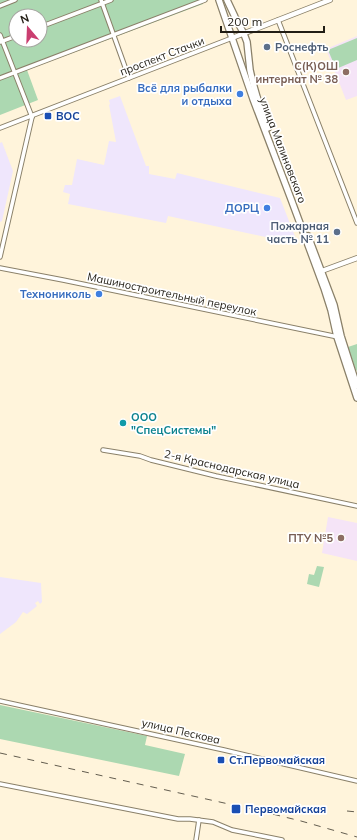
<svg xmlns="http://www.w3.org/2000/svg" width="357" height="840" font-family="Mulish,sans-serif">
<style>
.commercial{fill:#efe6fc}
.education{fill:#f5e4f7}
.green{fill:#acd8b1;fill-rule:evenodd}
.lines{fill:none;stroke-linecap:round;stroke-linejoin:round}
.minor-casing{stroke:#8a8069;stroke-width:5.5}
.major-casing{stroke:#8a8069;stroke-width:6}
.highway-casing{stroke:#8a8069;stroke-width:8}
.minor{stroke:#fff;stroke-width:3.5}
.major{stroke:#fff;stroke-width:4.5}
.highway{stroke:#fff;stroke-width:5.5}
.rail{stroke:#635d4f;stroke-width:1;stroke-dasharray:7 7;stroke-linecap:butt}
.service-dot{fill:#5c6f8a;stroke:#fff;stroke-width:1.5}
.education-dot{fill:#8d6e63;stroke:#fff;stroke-width:1.5}
.shop-dot{fill:#3f7fe0;stroke:#fff;stroke-width:1.5}
.transit-dot{fill:#1a4fb4;stroke:#fff;stroke-width:1.5}
.culture-dot{fill:#0f9aa8;stroke:#fff;stroke-width:1.5}
.labels{text-anchor:middle;stroke-width:3.5;stroke-linejoin:round;paint-order:stroke}
.service-label{font-size:11px;font-weight:bold;fill:#4e5e75;stroke:#fff;text-anchor:start}
.street-label{font-size:11px;fill:#211d14;stroke:#fff}
.education-label{font-size:11px;font-weight:bold;fill:#785e54;stroke:#fff;text-anchor:end}
.shop-label{font-size:11px;font-weight:bold;fill:#366cbe;stroke:#fff;text-anchor:end}
.transit-label{font-size:11px;font-weight:bold;fill:#164399;stroke:#fff;text-anchor:start}
.culture-label{font-size:11px;font-weight:bold;fill:#0d838f;stroke:#fff;text-anchor:start}
</style>
<rect width="100%" height="100%" fill="#fff4db"/>
<g class="commercial">
<path d="M120 96 146 166H149V174L175 179 177 173 280 198 298 244 168 216 166 223 68 204 70 194 63 192 65 185H72L77 159 104 165 109 141 116 142 109 105 110 104 109 100Z"/>
<path d="M2 142 13 171 2 221 0 222V143Z"/>
<path d="M0 577 41 583 42 602 40 604 38 601 35 603 37 606 27 614 23 612 16 622 0 634Z"/>
</g>
<g class="education">
<path d="M357 36V96L346 100 326 49Z"/>
<path d="M328 517 357 523V561L322 553Z"/>
</g>
<g class="green">
<path d="M0 0H202L203 4 27 70 38 100 0 115ZM16 16H40V40H16Z"/>
<path d="M357 38V60L336 69 328 50Z"/>
<path d="M357 344V370L356 371 348 347Z"/>
<path d="M317 566 324 567 319 587 307 584 309 574 314 575Z"/>
<path d="M0 705 147 736 145 745 185 754 179 776 0 739Z"/>
</g>
<g class="lines">
<defs>
<g id="minor">
<path d="M101 0 129 78"/>
<path d="M0 6 15 0"/>
<path d="M278 20 357 223"/>
<path d="M40 27 111 0"/>
<path d="M0 35 32 117"/>
<path d="M0 42 16 36"/>
<path d="M0 78 205 0"/>
<path d="M0 128 232 38"/>
<path d="M0 257 32 117"/>
<path d="M0 268 63 280 338 337"/>
<path d="M103 450 140 456 151 460 216 476 357 506"/>
<path d="M0 701 224 750 357 781"/>
<path d="M0 784 178 819H190L213 822 232 830 282 840"/>
<path d="M196 840 199 820"/>
</g>
<g id="major">
<path d="M232 38 330 0"/>
<path d="M319 272 357 258"/>
</g>
<g id="highway">
<path d="M219 0 253 99 291 199 324 288 331 310 337 337 357 398"/>
<path d="M227 0 235 17 244 34 247 42 250 70 253 83 257 97 268 128"/>
<path d="M308 236 334 305 341 336 357 386"/>
</g>
</defs>
<use href="#minor" class="minor-casing"/>
<use href="#major" class="major-casing"/>
<use href="#highway" class="highway-casing"/>
<use href="#minor" class="minor"/>
<use href="#major" class="major"/>
<use href="#highway" class="highway"/>
<g class="rail">
<path d="M0 753 260 811 301 821 357 837"/>
<path d="M347 811 357 812"/>
</g>
</g>
<g class="service-dot">
<circle cx="267" cy="47" r="4"/>
<circle cx="337" cy="232" r="4"/>
</g>
<g class="education-dot">
<circle cx="346" cy="72" r="4"/>
<circle cx="341" cy="538" r="4"/>
</g>
<g class="shop-dot">
<circle cx="240" cy="94" r="4"/>
<circle cx="267" cy="208" r="4"/>
<circle cx="99" cy="294" r="4"/>
</g>
<g class="transit-dot">
<rect x="44" y="112" width="8" height="8" rx="2"/>
<rect x="217" y="756" width="8" height="8" rx="2"/>
<rect x="231" y="804" width="10" height="10" rx="2"/>
</g>
<circle class="culture-dot" cx="123" cy="423" r="4"/>
<g class="labels">
<g class="service-label">
<text x="275" y="51">Роснефть</text>
<text x="329" y="230" text-anchor="end">Пожарная<tspan x="329" dy="13">часть № 11</tspan></text>
</g>
<g class="street-label">
<text transform="translate(162 56) rotate(-21)" y="4">проспект Стачки</text>
<text transform="translate(283 150) rotate(69)" y="4">улица Малиновского</text>
<text transform="translate(172 294) rotate(12)" y="4">Машиностроительный переулок</text>
<text transform="translate(232 469) rotate(13)" y="4">2-я Краснодарская улица</text>
<text transform="translate(181 731) rotate(13)" y="4">улица Пескова</text>
</g>
<g class="education-label">
<text x="338" y="70">С(К)ОШ<tspan x="338" dy="13">интернат № 38</tspan></text>
<text x="333" y="542">ПТУ №5</text>
</g>
<g class="shop-label">
<text x="232" y="92">Всё для рыбалки<tspan x="232" dy="13">и отдыха</tspan></text>
<text x="259" y="212">ДОРЦ</text>
<text x="91" y="298">Технониколь</text>
</g>
<g class="transit-label">
<text x="56" y="120">ВОС</text>
<text x="229" y="764">Ст.Первомайская</text>
<text x="245" y="813">Первомайская</text>
</g>
<g class="culture-label">
<text x="131" y="421">ООО<tspan x="131" dy="13">"СпецСистемы"</tspan></text>
</g>
</g>
<g transform="translate(28 28) rotate(341)"><circle r="19" fill="#ffffff" stroke="#a6a5a1"/>
<path d="M0-3L7 15L0 10L-7 15Z" fill="#ca3e70"/>
<text y="-6" font-size="11" font-weight="bold" text-anchor="middle" fill="#211d14">N</text>
</g>
<path d="M221 26v6h103v-6" fill="none" stroke="#211d14" stroke-width="2"/>
<text x="227" y="26" font-size="12" fill="#211d14" stroke="#ffffff" stroke-width="3" paint-order="stroke">200 m</text>
</svg>
